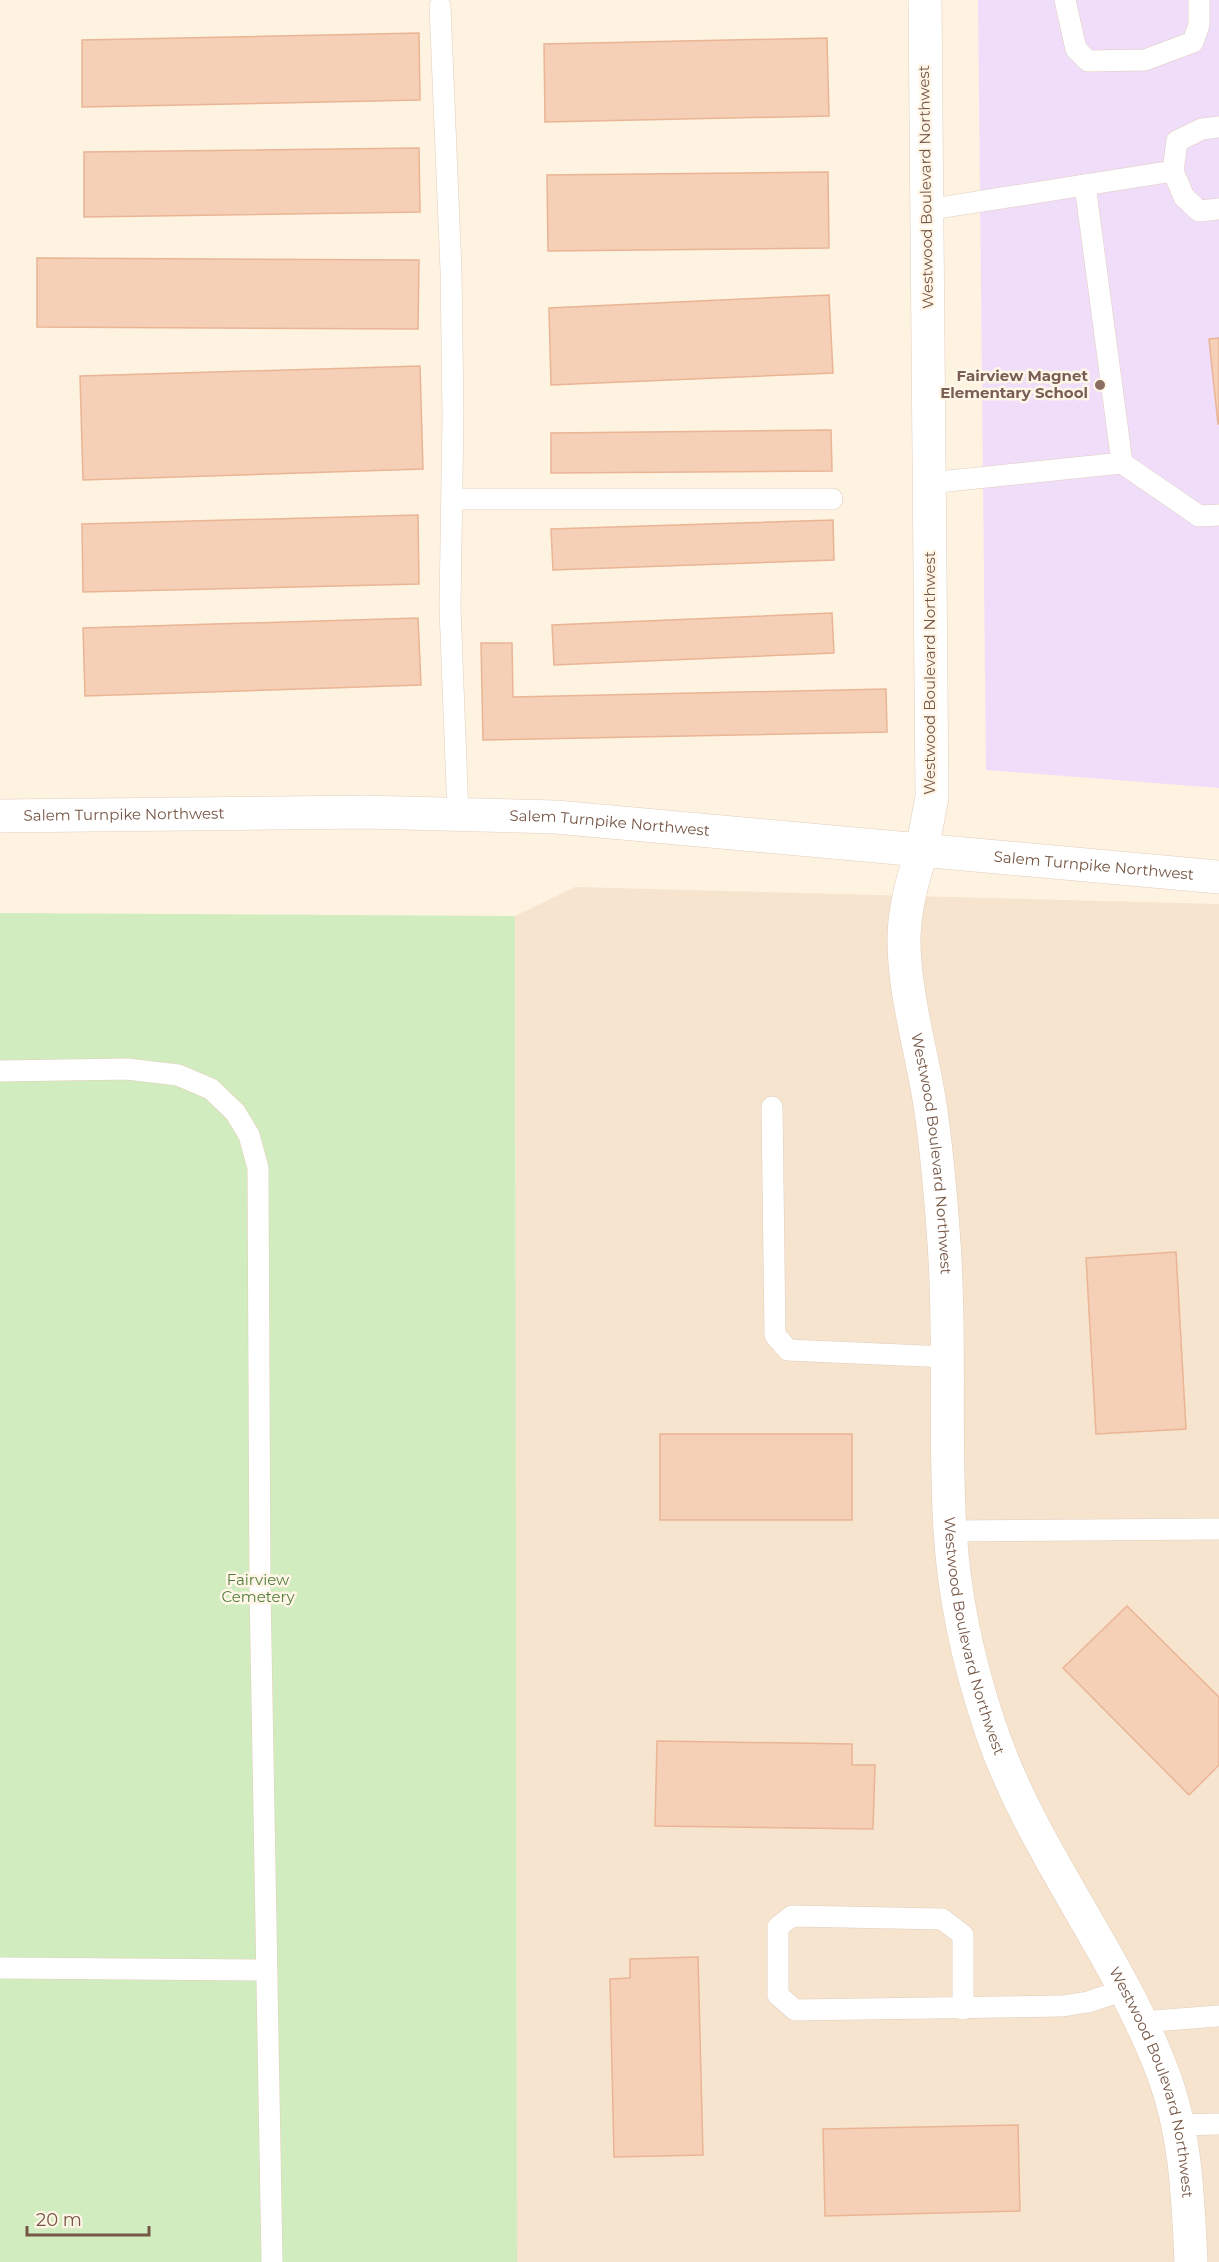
<svg xmlns="http://www.w3.org/2000/svg" width="1219" height="2262" font-family="Montserrat,sans-serif">
<style>
.residential{fill:#f6e4ce}
.education{fill:#efddfa}
.green{fill:#d1ecbe}
.building{fill:#f5cfb6;stroke:#e9b595;stroke-width:1.5}
.lines{fill:none;stroke-linecap:round;stroke-linejoin:round}
.service-casing{stroke:#e2cebc;stroke-width:22}
.minor-casing{stroke:#e2cebc;stroke-width:34}
.tertiary-casing{stroke:#e2cebc;stroke-width:34}
.service{stroke:#fff;stroke-width:21}
.minor{stroke:#fff;stroke-width:33}
.tertiary{stroke:#fff;stroke-width:33}
.education-dot{fill:#8d6e63;stroke:#fff6e8;stroke-width:2}
.labels{text-anchor:middle;stroke-width:5;stroke-linejoin:round;paint-order:stroke}
.street-label{font-size:15px;fill:#765746;stroke:#fff6e8}
.education-label{font-size:15px;font-weight:bold;fill:#785e54;stroke:#fff6e8;text-anchor:end}
.park-label{font-size:15px;fill:#507d3d;stroke:#fff6e8}
</style>
<rect width="100%" height="100%" fill="#fef2e0"/>
<path class="residential" d="M575 887 1219 904V2262H517L515 916Z"/>
<path class="education" d="M978 0H1219V788L986 770Z"/>
<path class="green" d="M0 913 515 916 517 2262H0Z"/>
<g class="building">
<path d="M419 33 420 100 82 107V40Z"/>
<path d="M827 38 829 116 545 122 544 44Z"/>
<path d="M419 148 420 212 84 217V152Z"/>
<path d="M828 172 829 248 548 251 547 175Z"/>
<path d="M37 258 419 260 418 329 37 327Z"/>
<path d="M829 295 833 373 551 385 549 308Z"/>
<path d="M1219 338V424H1218L1209 339Z"/>
<path d="M420 366 423 469 83 480 80 376Z"/>
<path d="M831 430 832 471 551 473V433Z"/>
<path d="M418 515 419 584 83 592 82 524Z"/>
<path d="M833 520 834 560 553 570 551 529Z"/>
<path d="M832 613 834 653 554 665 552 625Z"/>
<path d="M418 618 421 685 85 696 83 628Z"/>
<path d="M481 643H512L513 697 886 689 887 732 483 740Z"/>
<path d="M1176 1252 1186 1429 1096 1434 1086 1258Z"/>
<rect x="660" y="1434" width="192" height="86"/>
<path d="M1127 1606 1219 1697V1765L1189 1795 1063 1668Z"/>
<path d="M657 1741 852 1744V1765H875L873 1829 655 1826Z"/>
<path d="M698 1957 703 2155 614 2157 610 1979 630 1978V1959Z"/>
<path d="M1018 2125 1020 2211 825 2216 823 2129Z"/>
</g>
<g class="lines">
<defs>
<g id="service">
<path d="M1065 0 1076 49 1088 61 1145 60 1193 42 1199 25V0"/>
<path d="M440 6 451 270 453 415 450 608 458 814"/>
<path d="M1219 127 1202 129 1177 141 1173 171 1184 197 1199 211 1219 209"/>
<path d="M1085 185 1122 463 1199 516 1219 515"/>
<path d="M926 210 1173 171"/>
<path d="M929 483 1122 463"/>
<path d="M452 499H832"/>
<path d="M0 1071 127 1069 178 1075 211 1089 235 1112 249 1135 258 1168 260 1589 272 2262"/>
<path d="M772 1107 775 1335 788 1350 947 1357"/>
<path d="M950 1531 1219 1529"/>
<path d="M0 1968 266 1970"/>
<path d="M963 2009V1935L942 1919 792 1916 778 1927V1995L795 2010 1063 2006 1088 2002 1127 1989"/>
<path d="M1140 2022 1219 2016"/>
<path d="M1178 2125 1219 2124"/>
</g>
<g id="minor">
<path id="s1" d="M922 850C913 878 905 906 904 936 903 992 923 1055 931 1111 937 1154 941 1199 944 1243 951 1338 944 1434 950 1530 954 1596 968 1661 989 1724 1030 1849 1117 1951 1163 2073 1186 2134 1188 2198 1191 2262"/>
</g>
<g id="tertiary">
<path id="s2" d="M0 816 365 812 556 817 1219 877"/>
<path d="M922 850 932 797 925 0"/>
</g>
</defs>
<use href="#service" class="service-casing"/>
<use href="#minor" class="minor-casing"/>
<use href="#tertiary" class="tertiary-casing"/>
<use href="#service" class="service"/>
<use href="#minor" class="minor"/>
<use href="#tertiary" class="tertiary"/>
</g>
<circle class="education-dot" cx="1100" cy="385" r="6"/>
<g class="labels">
<g class="street-label">
<text transform="translate(926 187) rotate(-91)" y="5">Westwood Boulevard Northwest</text>
<text transform="translate(930 673) rotate(-90)" y="5">Westwood Boulevard Northwest</text>
<text dy="5" stroke="none"><textPath href="#s2" startOffset="124">Salem Turnpike Northwest</textPath></text>
<text dy="5" stroke="none"><textPath href="#s2" startOffset="610">Salem Turnpike Northwest</textPath></text>
<text dy="5" stroke="none"><textPath href="#s2" startOffset="1096">Salem Turnpike Northwest</textPath></text>
<text dy="5" stroke="none"><textPath href="#s1" startOffset="308">Westwood Boulevard Northwest</textPath></text>
<text dy="5" stroke="none"><textPath href="#s1" startOffset="794">Westwood Boulevard Northwest</textPath></text>
<text dy="5" stroke="none"><textPath href="#s1" startOffset="1280">Westwood Boulevard Northwest</textPath></text>
</g>
<g class="education-label">
<text x="1088" y="381">Fairview Magnet<tspan x="1088" dy="17">Elementary School</tspan></text>
</g>
<g class="park-label">
<text x="258" y="1585">Fairview<tspan x="258" dy="17">Cemetery</tspan></text>
</g>
</g>
<path d="M27 2226v9h122v-9" fill="none" stroke="#765746" stroke-width="3"/>
<text x="36" y="2226" font-size="18" fill="#765746" stroke="#fff6e8" stroke-width="4.5" paint-order="stroke">20 m</text>
</svg>
